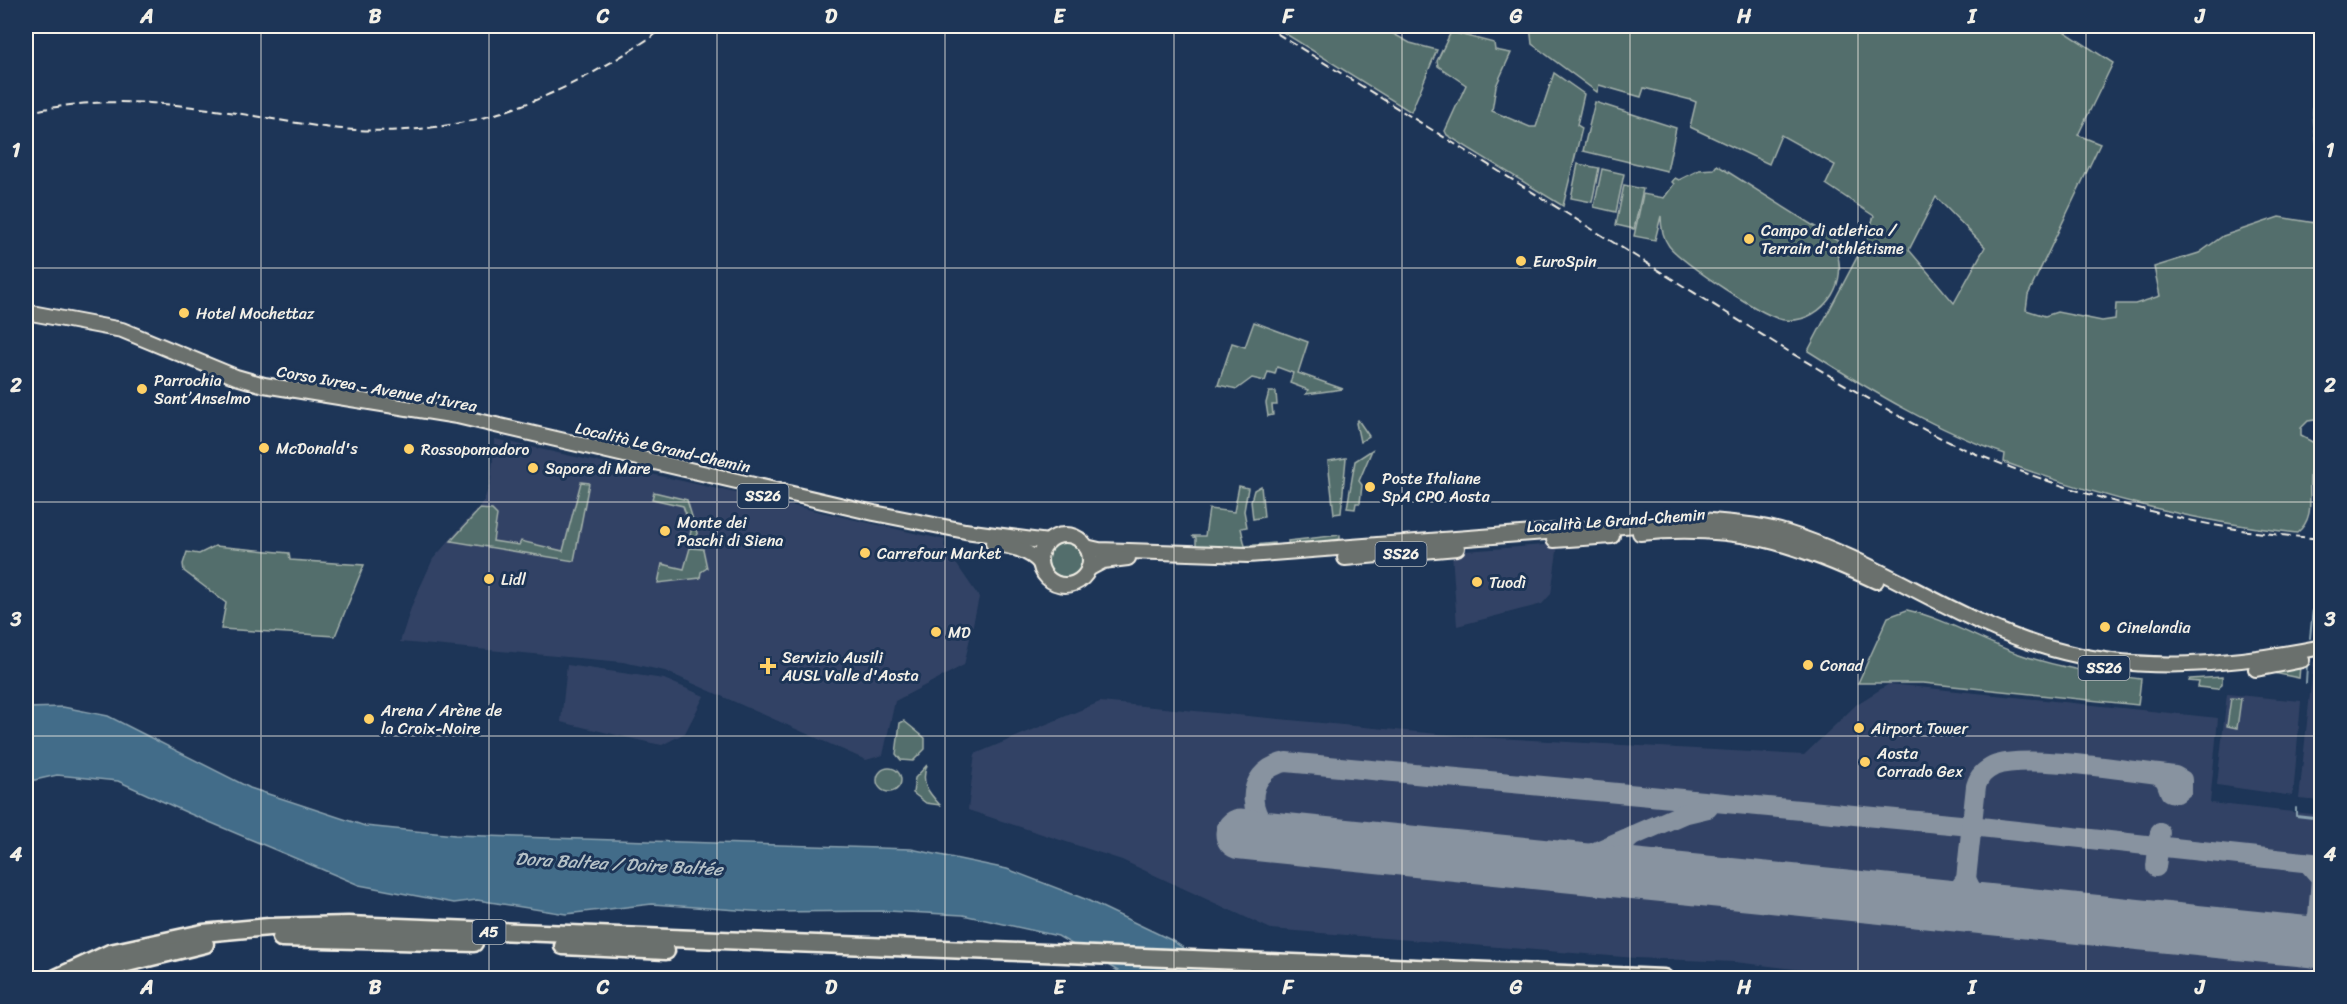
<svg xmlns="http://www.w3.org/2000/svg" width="2347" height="1004" font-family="Sriracha,sans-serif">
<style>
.built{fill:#334365}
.green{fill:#526e6c;stroke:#a3b0aa;stroke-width:1.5;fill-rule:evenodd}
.water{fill:#426c89;stroke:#89a1af;stroke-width:1.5}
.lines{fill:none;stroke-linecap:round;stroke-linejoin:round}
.stream{stroke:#89a1af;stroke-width:2}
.taxiway{stroke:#8893a0;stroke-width:20}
.runway{stroke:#8893a0;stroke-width:51}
.major-casing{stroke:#f4f1e8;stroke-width:18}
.highway-casing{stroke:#f4f1e8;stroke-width:21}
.major{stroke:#6b706d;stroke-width:14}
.highway{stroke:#6b706d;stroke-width:16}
.rail{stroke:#f4f1e8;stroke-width:2;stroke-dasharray:9 4.5;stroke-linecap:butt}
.grid{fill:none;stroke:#f4f1e8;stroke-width:1.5;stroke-opacity:0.55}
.poi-dot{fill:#ffd166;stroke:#1d3557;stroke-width:2}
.labels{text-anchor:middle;stroke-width:6;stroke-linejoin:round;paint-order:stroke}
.shield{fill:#1d3557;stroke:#b4b9bc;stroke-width:1.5}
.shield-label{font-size:15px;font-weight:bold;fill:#f4f1e8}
.poi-label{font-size:16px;fill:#f4f1e8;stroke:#1d3557;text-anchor:start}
.street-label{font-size:16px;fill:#f4f1e8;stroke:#1d3557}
.water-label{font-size:18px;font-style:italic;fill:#b6c2c7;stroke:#1d3557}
.neatline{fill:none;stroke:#f4f1e8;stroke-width:2}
.grid-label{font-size:20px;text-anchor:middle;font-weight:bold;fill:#f4f1e8}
</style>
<rect width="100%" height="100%" fill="#1d3557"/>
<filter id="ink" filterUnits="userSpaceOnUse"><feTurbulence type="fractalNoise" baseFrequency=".0167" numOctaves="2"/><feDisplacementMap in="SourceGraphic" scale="12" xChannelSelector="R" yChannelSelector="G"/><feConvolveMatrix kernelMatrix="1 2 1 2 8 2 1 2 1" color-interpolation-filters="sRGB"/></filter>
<g filter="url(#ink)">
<g class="built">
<path d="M495 439 945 540 944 546 979 597 964 665 895 701 883 755 866 760 665 671 623 662 400 642 412 605 433 559 484 501 491 480Z"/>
<path d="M1558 544 1551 594 1542 604 1457 626 1452 552Z"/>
<path d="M2321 660V801L2299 799 2313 665V662Z"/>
<path d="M567 665 664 679 704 696 685 733 662 745 647 742 561 722Z"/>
<path d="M1889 684 2218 718 2210 803 2321 815V978H1873L1735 962 1636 958 1271 929 1122 860 968 810 975 754 1100 702 1459 736 1804 755 1857 704Z"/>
<path d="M2227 694 2301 701 2293 796 2217 785Z"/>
</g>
<g class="green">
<path d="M1273 26H1379L1410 43 1437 50 1411 112Z"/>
<path d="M1530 26 1551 29 1553 26H2056L2113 63 2078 135 2100 144 2028 295 2026 310 2045 316 2057 312 2102 321 2115 319 2116 304H2135L2160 296 2154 267 2199 253 2223 236 2279 217 2321 224V419L2308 421 2301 428V436L2318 445C2316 453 2313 461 2311 468 2306 491 2318 516 2297 533 2194 522 2101 497 2004 462L2005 454C1935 430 1870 390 1808 351L1865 242 1874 216 1826 184 1835 165 1781 135 1769 164 1690 127 1696 102 1691 100 1644 88 1641 97 1599 85 1597 92 1532 44ZM1936 197 1985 247 1954 303 1909 250Z"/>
<path d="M1451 32 1494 43 1495 50 1511 53 1496 86 1492 111 1530 127H1536L1554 73 1584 94 1577 125 1582 128 1563 206 1447 135 1445 131 1466 85 1438 66 1437 61Z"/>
<path d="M1595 102 1676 128 1667 171 1583 151Z"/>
<path d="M1578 164 1599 168 1592 202 1571 198Z"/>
<path d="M1717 165 1844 245 1839 253 1836 251C1842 266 1840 282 1832 295 1822 311 1805 322 1785 320 1766 319 1682 263 1669 246 1663 238 1661 226 1661 216L1655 240 1634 236 1643 194 1664 198 1674 184 1672 182 1675 178 1679 180 1699 170 1714 169Z"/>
<path d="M1602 169 1624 174 1616 212 1594 207Z"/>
<path d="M1624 185 1643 189 1634 229 1616 225Z"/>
<path d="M1254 322 1308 342 1298 373 1343 389 1306 394 1308 390 1290 383 1293 373 1277 367 1275 374 1268 372 1265 381 1252 378 1237 389 1218 385 1232 343 1245 347Z"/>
<path d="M1269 392H1276L1277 405H1272L1273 415 1268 416 1266 403Z"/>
<path d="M1358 420 1369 436 1360 442 1356 423Z"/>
<path d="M1372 450 1359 481 1362 485 1360 503H1356L1355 509 1347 508 1355 461Z"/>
<path d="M1346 458 1341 513 1334 514 1328 461Z"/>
<path d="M581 482 589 483 574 561 451 541 480 509 492 510 497 515 493 541 519 545 521 541 563 551Z"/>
<path d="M1239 486 1248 488 1244 511 1247 527 1241 528 1245 546 1274 543 1275 548 1239 551 1196 546V538L1192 536H1205L1209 509 1234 512Z"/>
<path d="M1261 486 1264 517 1253 519 1251 501 1254 490Z"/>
<path d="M654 492 687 500 700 543 688 542 693 524 688 521 683 506 652 499Z"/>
<path d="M1340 535V539L1289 547 1288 541Z"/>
<circle cx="1065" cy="560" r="17"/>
<path d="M215 546 289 553 290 560 364 565 335 636 221 629 226 603 184 571 183 564 187 552 199 554Z"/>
<path d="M690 548 703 549 707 568 701 572 700 578 658 583 662 564 684 569Z"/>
<path d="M1907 610C1947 619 1981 641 2019 654 2058 668 2100 674 2141 679L2138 705 1923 683H1858L1888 617Z"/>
<path d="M2300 666 2299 678 2274 673 2276 671Z"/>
<path d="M2222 677V685L2217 689 2198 687 2199 682 2189 681 2190 679Z"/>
<path d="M2231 698 2241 699 2237 728 2227 726Z"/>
<path d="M904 721 925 738V749L913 761 901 760 896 754 900 723Z"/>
<path d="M927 765C920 783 928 792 940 805L926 803 913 793 915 778Z"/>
<circle cx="889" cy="780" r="12"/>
</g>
<path class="water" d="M63 707 108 716 250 788 365 826 455 835 911 849 1007 869 1085 899 1171 940 1231 978H1130L1058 936 963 915 888 911 766 912 652 904 566 914 477 900 454 903 359 885 188 813 118 781 57 775 26 782V708Z"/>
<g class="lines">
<g class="stream">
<path d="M2322 94 2314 102 2313 113 2322 184"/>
<path d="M2310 638 2322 522"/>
<path d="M2306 683 2307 665"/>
<path d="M2296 808V816L2322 819"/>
</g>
<g class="taxiway">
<path d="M1630 838 1619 849C1616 862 1621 870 1634 873"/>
<path d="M1291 839C1243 828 1241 771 1286 762L1971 826 2322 864"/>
<path d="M2308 863 2321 878 2318 916 2322 927"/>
<path d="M1539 864 1593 853 1683 814 1708 808"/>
<path d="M2156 867 2160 832"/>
<path d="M1966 879 1976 899 1997 910"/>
<path d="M1936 904 1954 896 1966 879 1976 786C1979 776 1984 771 1994 766 2026 753 2136 772 2175 776L2182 780V789L2177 793 2170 792 2165 779 2157 774"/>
<path d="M2283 940C2299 936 2312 933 2318 916"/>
</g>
<path class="runway" d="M1241 834 2322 943"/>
<defs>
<g id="major">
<path d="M26 312 122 330 236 377 264 385 457 416 874 513 965 531 1048 542"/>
<path d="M1640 533C1734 524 1793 542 1876 581"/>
<circle cx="1065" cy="560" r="25"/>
<path d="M1554 540 1612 536"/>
<path d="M993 543C1010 546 1029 550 1040 563"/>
<path d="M1086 547 1099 550 1248 555 1702 520C1730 523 1759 524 1787 533 1879 561 1958 623 2052 649 2140 674 2234 665 2322 647"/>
<path d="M1345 558 1457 548"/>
<path d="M1088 569 1103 561 1128 558"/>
<path d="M2256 669 2302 660"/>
</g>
<g id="highway">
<path d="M281 938 474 943"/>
<path d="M563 946 666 951"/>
<path d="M56 978 110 953 203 933 269 927 348 925 1664 978"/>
<path d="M83 978 123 964 205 944"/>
</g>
</defs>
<use href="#major" class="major-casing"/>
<use href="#highway" class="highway-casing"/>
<use href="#major" class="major"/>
<use href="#highway" class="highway"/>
<g class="rail">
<path d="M1265 26 1788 351C1845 384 1902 421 1962 448 2049 485 2142 513 2236 529 2264 534 2293 536 2322 539"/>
<path d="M26 113C124 89 213 110 310 125 449 147 556 104 667 26"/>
</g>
</g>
</g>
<path class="grid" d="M261 26V978M489 26V978M717 26V978M945 26V978M1174 26V978M1402 26V978M1630 26V978M1858 26V978M2086 26V978M26 268H2322M26 502H2322M26 736H2322"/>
<g class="poi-dot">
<circle cx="1749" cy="239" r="6"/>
<circle cx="1521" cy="261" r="6"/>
<circle cx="184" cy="313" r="6"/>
<circle cx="142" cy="389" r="6"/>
<circle cx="264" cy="448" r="6"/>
<circle cx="409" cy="449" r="6"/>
<circle cx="533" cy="468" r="6"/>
<circle cx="1370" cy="487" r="6"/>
<circle cx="665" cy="531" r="6"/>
<circle cx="865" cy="553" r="6"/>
<circle cx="489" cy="579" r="6"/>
<circle cx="1477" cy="582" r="6"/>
<circle cx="2105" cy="627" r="6"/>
<circle cx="936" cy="632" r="6"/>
<circle cx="1808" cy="665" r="6"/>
<path d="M765 657h6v6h6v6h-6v6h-6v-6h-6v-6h6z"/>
<circle cx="369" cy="719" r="6"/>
<circle cx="1859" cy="728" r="6"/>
<circle cx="1865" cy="762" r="6"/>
</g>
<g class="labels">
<g class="shield">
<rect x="737.5" y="484" width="51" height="24" rx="4.5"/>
<rect x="1375.5" y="542" width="51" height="24" rx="4.5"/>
<rect x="2078.5" y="656" width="51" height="24" rx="4.5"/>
<rect x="472.5" y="920" width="33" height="24" rx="4.5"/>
</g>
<g class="shield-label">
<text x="763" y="501">SS26</text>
<text x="1401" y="559">SS26</text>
<text x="2104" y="673">SS26</text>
<text x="489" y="937">A5</text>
</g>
<g class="poi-label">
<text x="1761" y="236">Campo di atletica /<tspan x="1761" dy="18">Terrain d'athlétisme</tspan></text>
<text x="1533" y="267">EuroSpin</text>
<text x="196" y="319">Hotel Mochettaz</text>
<text x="154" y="386">Parrochia<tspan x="154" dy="18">Sant’Anselmo</tspan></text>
<text x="276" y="454">McDonald's</text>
<text x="421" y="455">Rossopomodoro</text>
<text x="545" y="474">Sapore di Mare</text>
<text x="1382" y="484">Poste Italiane<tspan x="1382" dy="18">SpA CPO Aosta</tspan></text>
<text x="677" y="528">Monte dei<tspan x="677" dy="18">Paschi di Siena</tspan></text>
<text x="877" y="559">Carrefour Market</text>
<text x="501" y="585">Lidl</text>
<text x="1489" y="588">Tuodì</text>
<text x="2117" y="633">Cinelandia</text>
<text x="948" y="638">MD</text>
<text x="782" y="663">Servizio Ausili<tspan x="782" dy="18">AUSL Valle d'Aosta</tspan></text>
<text x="1820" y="671">Conad</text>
<text x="381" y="716">Arena / Arène de<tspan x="381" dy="18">la Croix-Noire</tspan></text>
<text x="1871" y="734">Airport Tower</text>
<text x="1877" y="759">Aosta<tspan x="1877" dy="18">Corrado Gex</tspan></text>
</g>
<g class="street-label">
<text transform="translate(377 388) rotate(10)" y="6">Corso Ivrea - Avenue d'Ivrea</text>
<text transform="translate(663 447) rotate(13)" y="6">Località Le Grand-Chemin</text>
<text transform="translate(1616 520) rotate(-4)" y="6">Località Le Grand-Chemin</text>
</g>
<g class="water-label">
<text transform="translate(619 864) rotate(3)" y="6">Dora Baltea / Doire Baltée</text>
</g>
</g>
<rect width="2347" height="1004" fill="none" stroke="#1d3557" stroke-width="66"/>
<rect x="33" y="33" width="2281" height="938" class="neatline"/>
<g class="grid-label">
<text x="147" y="23">A</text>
<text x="375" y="23">B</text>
<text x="603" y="23">C</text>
<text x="831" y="23">D</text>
<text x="1059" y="23">E</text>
<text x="1288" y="23">F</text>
<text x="1516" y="23">G</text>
<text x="1744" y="23">H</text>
<text x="1972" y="23">I</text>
<text x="2200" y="23">J</text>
<text x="16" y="157">1</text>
<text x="2330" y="157">1</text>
<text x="16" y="392">2</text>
<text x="2330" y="392">2</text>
<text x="16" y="626">3</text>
<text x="2330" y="626">3</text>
<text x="16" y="861">4</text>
<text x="2330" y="861">4</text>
<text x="147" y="994">A</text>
<text x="375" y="994">B</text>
<text x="603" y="994">C</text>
<text x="831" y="994">D</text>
<text x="1059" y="994">E</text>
<text x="1288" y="994">F</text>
<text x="1516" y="994">G</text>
<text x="1744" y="994">H</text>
<text x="1972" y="994">I</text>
<text x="2200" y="994">J</text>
</g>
</svg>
